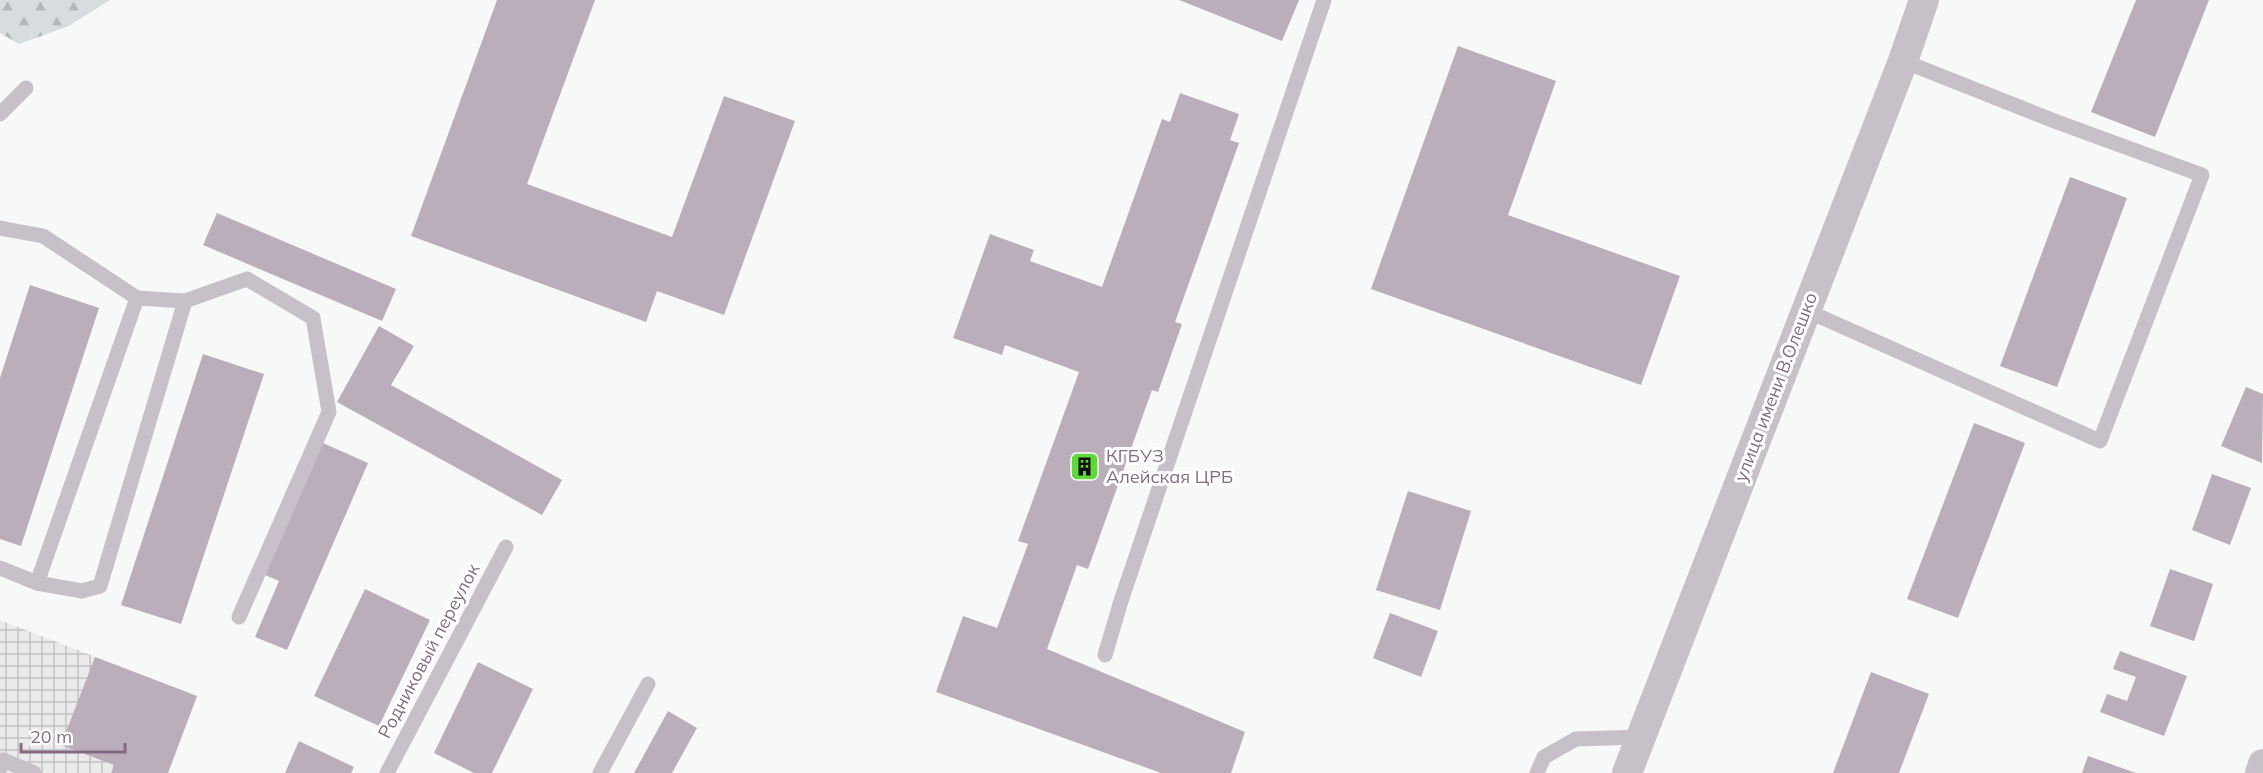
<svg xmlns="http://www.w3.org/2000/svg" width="2263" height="773" font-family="Mulish,sans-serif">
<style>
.industrial{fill:url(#industrial-grid)}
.forest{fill:url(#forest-firs)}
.building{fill:#baaebb}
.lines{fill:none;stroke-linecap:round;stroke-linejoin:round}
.lane{stroke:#c8c0c8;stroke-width:15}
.street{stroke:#c8c0c8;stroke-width:30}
.labels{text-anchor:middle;stroke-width:6;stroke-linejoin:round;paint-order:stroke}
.street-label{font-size:18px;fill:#856a86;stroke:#fff}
.poi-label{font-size:18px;fill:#856a86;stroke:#fff;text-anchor:start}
</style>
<defs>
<pattern id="industrial-grid" width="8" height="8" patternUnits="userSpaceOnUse" patternTransform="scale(1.5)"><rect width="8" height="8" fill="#eaeaeb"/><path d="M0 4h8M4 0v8" fill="none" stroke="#c3c2c4"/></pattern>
<pattern id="forest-firs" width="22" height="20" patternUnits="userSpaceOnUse" patternTransform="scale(1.5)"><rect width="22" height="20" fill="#d7ddde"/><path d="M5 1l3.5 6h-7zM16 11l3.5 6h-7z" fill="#b4b7ba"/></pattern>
</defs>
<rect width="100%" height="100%" fill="#f7f9f8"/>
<path class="industrial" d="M0 620 197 696 168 773H0Z"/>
<path class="forest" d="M0 0H110L69 26 19 44 0 33Z"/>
<g class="building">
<path d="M497 0H595L527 184 672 237 724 96 795 121 724 315 657 291 646 322 411 236Z"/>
<path d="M1179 0H1299L1282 41Z"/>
<path d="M2136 0H2209L2155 137 2091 112Z"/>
<path d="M1458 46 1556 81 1508 215 1680 276 1641 385 1371 289Z"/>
<path d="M1180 93 1239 114 1230 140 1239 143 1175 322 1182 324 1158 392 1152 390 1088 569 1077 565 1047 649 1245 732 1231 773H1161L936 692 963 616 997 628 1028 544 1018 541 1079 372 1005 345 1002 355 953 338 990 234 1034 250 1030 261 1102 287 1162 119 1170 122Z"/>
<path d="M2070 177 2127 198 2057 387 2000 366Z"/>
<path d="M217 213 396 289 382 321 203 245Z"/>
<path d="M30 285 99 308 21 546 0 539V378Z"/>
<path d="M379 326 414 346 391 385 562 480 542 515 337 402Z"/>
<path d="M203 354 264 374 181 624 121 605Z"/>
<path d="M2246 387 2263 394 2262 463 2221 446Z"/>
<path d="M1974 423 2025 443 1958 618 1907 599Z"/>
<path d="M323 443 368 463 287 650 255 637 279 581 265 575Z"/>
<path d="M2212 474 2251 488 2230 545 2192 530Z"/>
<path d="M1408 491 1471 511 1440 610 1376 590Z"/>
<path d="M2170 569 2213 584 2194 641 2150 626Z"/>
<path d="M365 589 430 620 379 726 314 696Z"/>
<path d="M1390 613 1438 631 1421 677 1373 658Z"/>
<path d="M2120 651 2187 676 2164 736 2100 712 2107 694 2127 701 2136 677 2113 669Z"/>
<path d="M95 657 197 696 168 773H111L114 765 61 745Z"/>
<path d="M478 662 533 689 492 773H474L434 753Z"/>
<path d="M1871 672 1929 694 1899 773H1833Z"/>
<path d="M668 711 697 728 672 773H634Z"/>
<path d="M299 741 354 767 351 773H285Z"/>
<path d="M2088 756 2136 773H2082Z"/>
</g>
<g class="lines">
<g class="lane">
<path d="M0 114 26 88"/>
<path d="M0 228 43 236 137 298 37 583 0 568"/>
<path d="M185 301 247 279 313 318 329 412 239 617"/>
<path d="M1805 310 2100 441 2202 175 2057 122 1903 61"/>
<path d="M37 583 82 591 100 586 185 301 137 298"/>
<path d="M1105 655 1121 601 1324 0"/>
<path d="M0 768 3 760 34 773"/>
<path d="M387 773 506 547"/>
<path d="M600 773 648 684"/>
<path d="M1537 773 1544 757 1576 739 1641 737"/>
</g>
<g class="street">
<path d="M1627 773 1903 61 1924 0"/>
<path d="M2260 773 2263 764"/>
</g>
</g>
<defs>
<symbol id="building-square" viewBox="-11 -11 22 22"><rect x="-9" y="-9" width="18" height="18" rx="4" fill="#5fd938" stroke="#fff"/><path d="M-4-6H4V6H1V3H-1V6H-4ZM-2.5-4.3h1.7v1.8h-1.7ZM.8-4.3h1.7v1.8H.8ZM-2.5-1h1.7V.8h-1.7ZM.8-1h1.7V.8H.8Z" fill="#111"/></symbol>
</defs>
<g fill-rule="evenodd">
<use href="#building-square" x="1068" y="450" width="33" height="33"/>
</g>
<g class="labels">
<g class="street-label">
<text transform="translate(1776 387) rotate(-69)" y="6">улица имени В.Олешко</text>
<text transform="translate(429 651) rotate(-62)" y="6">Родниковый переулок</text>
</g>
<g class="poi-label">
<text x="1106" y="462">КГБУЗ<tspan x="1106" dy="21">Алейская ЦРБ</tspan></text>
</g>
</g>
<path d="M21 743v9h104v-9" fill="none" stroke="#856a86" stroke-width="3"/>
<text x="30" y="743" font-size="18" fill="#856a86" stroke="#ffffff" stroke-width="4.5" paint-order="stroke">20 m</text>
</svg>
